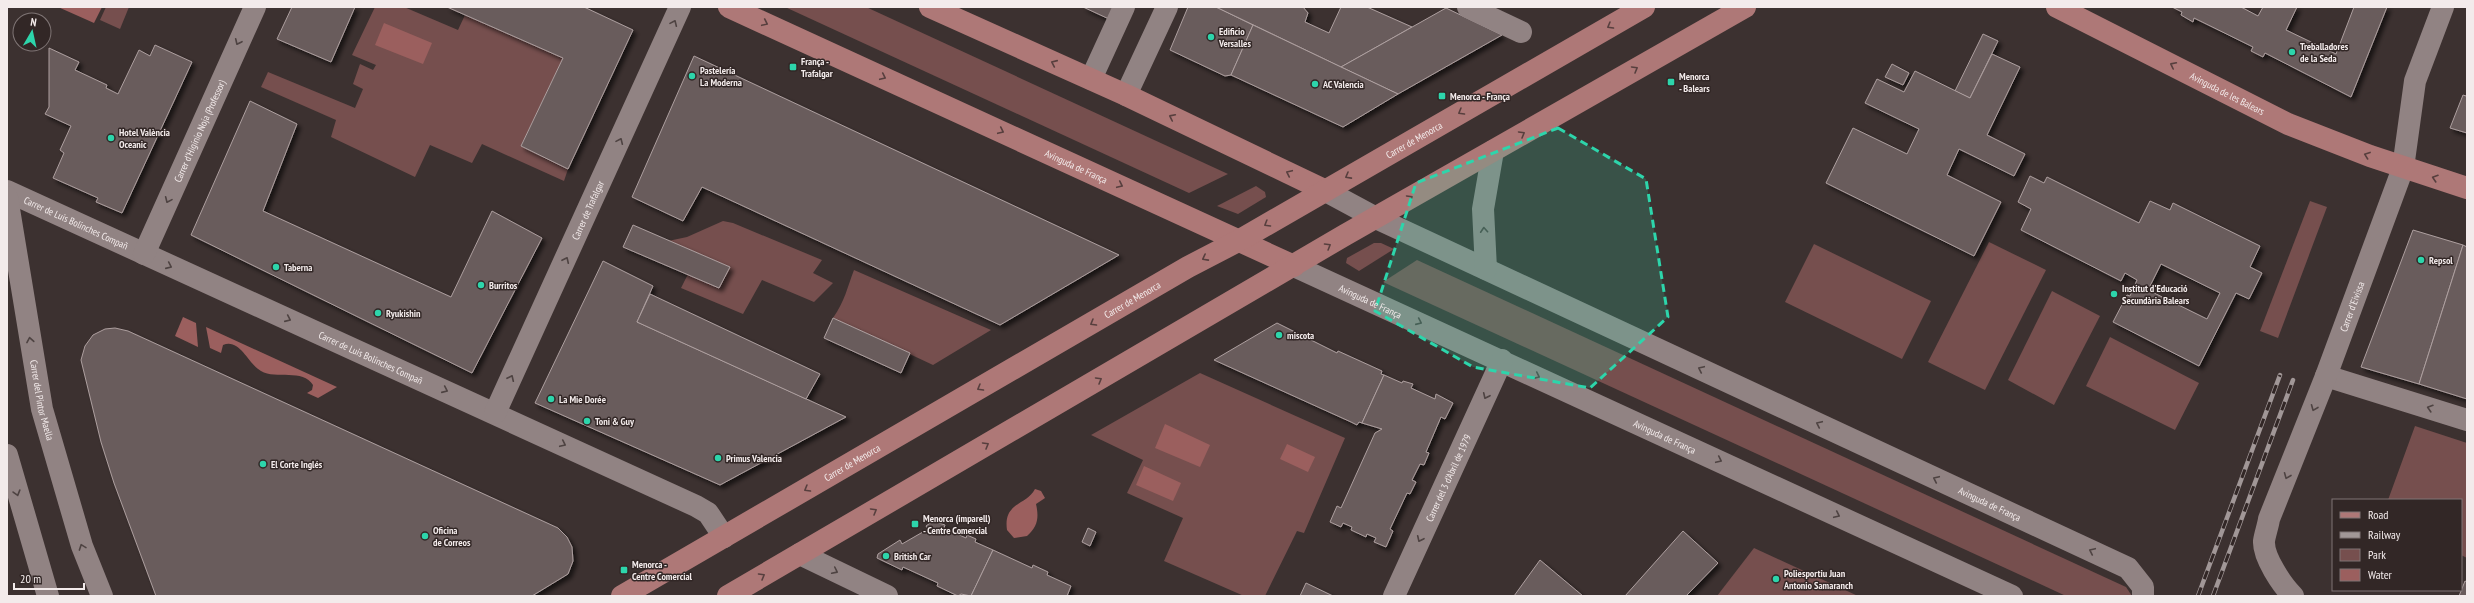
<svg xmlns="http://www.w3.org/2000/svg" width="2474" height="603" font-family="'PT Sans Narrow',sans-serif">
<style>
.green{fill:#764f4e}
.water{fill:#9b5f5e}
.building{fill:#695c5c;stroke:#ad9f9f;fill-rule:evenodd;filter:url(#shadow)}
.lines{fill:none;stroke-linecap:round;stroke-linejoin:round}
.minor{stroke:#918383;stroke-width:22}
.major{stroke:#ae7877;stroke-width:22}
.rail-casing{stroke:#a19797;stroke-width:4.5}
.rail{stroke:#322726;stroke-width:3;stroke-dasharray:9;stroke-linecap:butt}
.oneway{stroke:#4e4342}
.oneway2{stroke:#573f3e}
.marked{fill:#2dd5ab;fill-opacity:0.2;stroke:#2dd5ab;stroke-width:3;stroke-dasharray:8 5;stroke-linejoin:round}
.poi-dot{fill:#2dd5ab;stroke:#322726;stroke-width:1.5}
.labels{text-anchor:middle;stroke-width:3;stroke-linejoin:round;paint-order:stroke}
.poi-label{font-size:10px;font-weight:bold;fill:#f3ebeb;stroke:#322726;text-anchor:start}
.street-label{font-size:10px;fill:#f3ebeb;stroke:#322726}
</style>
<defs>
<filter id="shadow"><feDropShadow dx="3.5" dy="3.5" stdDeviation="2" flood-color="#0009"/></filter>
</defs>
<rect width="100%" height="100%" fill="#3c3130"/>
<g class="green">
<path d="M106 7H129L120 29 100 20Z"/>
<path d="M375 7H404L458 30 465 15 563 58 521 146 568 169 564 181 482 144 472 163 430 145 415 177 331 137 336 120 261 87 268 72 355 108 363 89 353 84 360 64 373 70 376 65 352 55Z"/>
<path d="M785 7H866L1228 174 1189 193Z"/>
<path d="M1256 186 1265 192 1266 197 1238 214 1217 206Z"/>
<path d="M2310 201 2327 207 2278 338 2260 331Z"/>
<path d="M723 221 733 223 822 260 813 273 833 283 814 302 762 280 743 314 681 288 688 274 719 287 730 267 668 241 687 237Z"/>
<path d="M1989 242 2046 270 1985 390 1928 362Z"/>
<path d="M1374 243H1381L1394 249 1359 271 1346 263 1347 258Z"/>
<path d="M1814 244 1931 301 1902 359 1785 302Z"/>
<path d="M1417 260 2126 587 2132 596H2066L1383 282Z"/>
<path d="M854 270 991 330 933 365 833 318C845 301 847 288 854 270Z"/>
<path d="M2052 291 2100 316 2054 405 2008 380Z"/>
<path d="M2110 337 2199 383 2175 430 2086 386Z"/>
<path d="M1200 373 1345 438 1304 533 1297 531 1265 596H1244L1164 561 1183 518 1127 493 1143 460 1091 435Z"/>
<path d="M2415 426 2467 443V558L2461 555V500H2388Z"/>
<path d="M1754 548 1858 596H1717Z"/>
</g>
<g class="water">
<path d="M58 7H102L94 23Z"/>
<path d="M384 23 432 43 423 64 375 45Z"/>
<path d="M183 317 196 323 198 347 175 336Z"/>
<path d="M206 327 337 387 318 398 307 393 312 390 313 385C303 368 276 380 261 371 248 364 240 338 223 345L221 353 210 348Z"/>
<path d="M1165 424 1210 445 1200 467 1155 448Z"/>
<path d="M1287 444 1315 457 1308 472 1280 459Z"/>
<path d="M1144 466 1181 483 1173 501 1136 485Z"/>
<path d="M1035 489 1041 491 1045 498 1036 504C1039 517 1038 527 1027 536L1014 538 1007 530C1003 502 1026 506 1035 489Z"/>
</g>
<g class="building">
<path d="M292 7H355L331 62 277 39Z"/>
<path d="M447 7H584L633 30 568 169 521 146 563 58Z"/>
<path d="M1083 7H1114L1109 19Z"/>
<path d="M1188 7H1216L1253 25 1231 75 1225 76 1170 50Z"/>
<path d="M1216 7H1303L1308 13 1305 22 1329 33 1341 7H1367L1412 27 1341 67Z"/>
<path d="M2172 7H2241L2258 16 2263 7H2297L2286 30 2336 54 2354 7H2387L2351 97 2265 53 2263 57 2251 51 2253 47 2194 18 2193 22 2181 15 2182 12Z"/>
<path d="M1446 8 1502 35 1398 94 1341 67Z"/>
<path d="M1253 25 1341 67 1398 94 1343 127 1231 75Z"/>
<path d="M1983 34 1998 41 1970 98 1955 91Z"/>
<path d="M155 45 192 62 122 213 96 202 98 198 53 178 64 153 60 150 71 126 45 114 49 107V48L79 62 75 70 107 85 106 88 118 94 139 50 150 56Z"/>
<path d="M1992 54 2020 67 1987 135 2025 154 2014 176 1959 149 1947 175 2001 202 1974 256 1826 183 1853 128 1907 154 1919 129 1865 103 1877 79 1904 92 1915 71 1970 98Z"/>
<path d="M694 56 1119 255 1000 325 702 187 683 221 632 197Z"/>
<path d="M1892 64 1909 73 1903 85 1885 77Z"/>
<path d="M2467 93V133L2450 128 2463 95 2466 96Z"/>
<path d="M250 101 297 124 263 211 451 297 492 211 542 238 472 373 191 235Z"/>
<path d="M2030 176 2044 183 2047 177 2139 223 2150 201 2170 210 2173 203 2260 246 2250 267 2262 273 2249 299 2236 293 2199 366 2113 322 2127 295 2130 296 2137 280 2125 273 2121 281 2021 230 2031 209 2018 202ZM2161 264 2220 293 2207 319 2148 290Z"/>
<path d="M633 225 730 267 719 288 623 247Z"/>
<path d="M2413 230 2463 245 2419 384 2361 367Z"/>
<path d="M2463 245 2467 247V399L2419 384Z"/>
<path d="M603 261 653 286 637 322 846 417 720 485 535 403Z"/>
<path d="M650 294 820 374 806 399 637 322Z"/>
<path d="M833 318 910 353 901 373 824 338Z"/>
<path d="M1277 323 1337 353 1338 351 1382 371 1381 374 1384 375 1362 423 1359 422 1357 425 1351 422 1214 360Z"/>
<path d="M115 328 128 331 558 528 567 537 572 547 573 561 568 574 532 596H156L114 483 101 442 81 360 85 346 93 335 105 329Z"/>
<path d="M1384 375 1402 383 1403 381 1413 384 1411 388 1435 399 1436 394 1453 403 1445 419 1441 417 1426 452 1429 453 1424 465 1420 464 1412 480 1416 482 1410 494 1407 493 1390 529 1393 531 1386 547 1374 542 1376 538 1367 534 1366 537 1351 530 1352 527 1343 523 1341 527 1330 522 1337 506 1341 508 1375 433 1382 429 1362 423Z"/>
<path d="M933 521 945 525 944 528 966 538 967 535 976 539 975 542 993 550 971 596 961 594 958 596 937 586 938 583 903 567 902 570 877 558 878 554 900 540 902 544 928 529 926 526Z"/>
<path d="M1088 528 1096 532 1090 546 1082 542Z"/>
<path d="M1683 531 1718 563 1686 596H1625Z"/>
<path d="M993 550 1032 568 1033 565 1048 572 1047 575 1071 586 1067 596H971Z"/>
<path d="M1540 560 1583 596H1514Z"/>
<path d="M2465 581 2467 582V596H2459Z"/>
<path d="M1306 583 1333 596H1300Z"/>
</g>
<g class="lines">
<g class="minor">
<path d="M1468 7 1521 32"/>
<path d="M1091 79 1124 7"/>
<path d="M1126 95 1167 7"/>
<path id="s1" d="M1324 190 1376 218 2128 568 2143 587V596"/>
<path id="s2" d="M7 191 696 506 708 513 724 537"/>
<path id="s3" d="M7 197 42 409 82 546 102 596"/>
<path id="s4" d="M144 254 255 7"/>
<path id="s5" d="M1294 266 2012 596"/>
<path d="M1486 269 1483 209 1493 151"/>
<path d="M2326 376 2467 420"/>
<path id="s6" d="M495 413 680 7"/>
<path d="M7 455 48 596"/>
<path d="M800 554 887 596"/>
<path id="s7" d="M1394 596 1502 360"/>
<path id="s8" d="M2293 596C2282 585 2263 557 2264 541 2265 534 2268 526 2269 519L2326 376 2403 168 2415 81 2443 7"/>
</g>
<g class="major">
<path id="s9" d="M729 7 1294 266"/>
<path d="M930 7 1126 95 1324 190"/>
<path id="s10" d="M2057 7 2288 124 2370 156 2467 188"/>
<path id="s11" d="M622 596 1188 267 1240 240 1644 7"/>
<path d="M728 596 1345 235 1745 7"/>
</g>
<defs>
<g id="rail">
<path d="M2198 596 2280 375"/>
<path d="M2213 596 2293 380"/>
</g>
</defs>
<use href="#rail" class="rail-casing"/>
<use href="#rail" class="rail"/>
</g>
<defs><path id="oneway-chevron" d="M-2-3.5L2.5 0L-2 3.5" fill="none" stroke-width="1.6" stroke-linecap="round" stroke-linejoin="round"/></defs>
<g class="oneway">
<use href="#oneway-chevron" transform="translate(674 23) rotate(-66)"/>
<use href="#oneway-chevron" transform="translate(238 42) rotate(115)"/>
<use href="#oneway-chevron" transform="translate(620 141) rotate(-66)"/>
<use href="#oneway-chevron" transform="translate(168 200) rotate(114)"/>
<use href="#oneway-chevron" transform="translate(1484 230) rotate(-94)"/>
<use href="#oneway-chevron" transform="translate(566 260) rotate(-65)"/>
<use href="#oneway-chevron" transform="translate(169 266) rotate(24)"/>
<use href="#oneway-chevron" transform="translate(288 319) rotate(24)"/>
<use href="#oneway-chevron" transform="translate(1419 322) rotate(24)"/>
<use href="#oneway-chevron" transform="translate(30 340) rotate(-100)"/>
<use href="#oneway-chevron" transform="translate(1701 369) rotate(-155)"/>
<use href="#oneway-chevron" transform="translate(1537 376) rotate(25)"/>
<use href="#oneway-chevron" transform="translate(511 378) rotate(-65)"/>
<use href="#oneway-chevron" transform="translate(445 390) rotate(24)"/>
<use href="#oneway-chevron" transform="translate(1486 396) rotate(115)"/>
<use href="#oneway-chevron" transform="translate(2314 408) rotate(112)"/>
<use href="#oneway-chevron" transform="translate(2430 408) rotate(-163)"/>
<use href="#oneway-chevron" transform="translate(1819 424) rotate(-155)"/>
<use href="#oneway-chevron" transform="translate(563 444) rotate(25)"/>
<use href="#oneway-chevron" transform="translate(1719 460) rotate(25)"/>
<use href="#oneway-chevron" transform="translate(2287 476) rotate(112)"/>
<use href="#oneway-chevron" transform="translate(1936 479) rotate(-155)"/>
<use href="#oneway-chevron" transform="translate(17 493) rotate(74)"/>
<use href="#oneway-chevron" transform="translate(1837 515) rotate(25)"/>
<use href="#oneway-chevron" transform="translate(1420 539) rotate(115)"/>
<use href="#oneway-chevron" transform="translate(82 547) rotate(-110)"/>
<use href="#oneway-chevron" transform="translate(2092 551) rotate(-155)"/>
<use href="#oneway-chevron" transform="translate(835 571) rotate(26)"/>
</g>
<g class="oneway2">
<use href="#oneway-chevron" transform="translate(765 23) rotate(25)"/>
<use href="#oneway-chevron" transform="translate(1610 26) rotate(150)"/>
<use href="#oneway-chevron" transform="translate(1054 63) rotate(-156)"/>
<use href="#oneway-chevron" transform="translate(2173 65) rotate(-153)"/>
<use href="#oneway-chevron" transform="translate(1635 69) rotate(-30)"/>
<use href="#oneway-chevron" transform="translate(883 77) rotate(25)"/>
<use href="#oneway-chevron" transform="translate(1461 112) rotate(150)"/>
<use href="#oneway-chevron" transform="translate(1172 117) rotate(-154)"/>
<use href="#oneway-chevron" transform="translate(1001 131) rotate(25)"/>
<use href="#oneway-chevron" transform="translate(1522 134) rotate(-30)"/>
<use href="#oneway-chevron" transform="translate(2367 155) rotate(-160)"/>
<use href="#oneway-chevron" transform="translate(1289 173) rotate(-155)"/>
<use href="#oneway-chevron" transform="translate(1348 176) rotate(151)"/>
<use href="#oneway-chevron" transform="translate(2435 178) rotate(-162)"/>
<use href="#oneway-chevron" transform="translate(1120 185) rotate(25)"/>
<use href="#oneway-chevron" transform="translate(1410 198) rotate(-30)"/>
<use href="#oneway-chevron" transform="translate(1267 224) rotate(149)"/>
<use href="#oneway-chevron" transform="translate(1328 246) rotate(-31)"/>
<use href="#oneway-chevron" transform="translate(1205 258) rotate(152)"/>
<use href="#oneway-chevron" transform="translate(1093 323) rotate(150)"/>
<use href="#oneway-chevron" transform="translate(1099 380) rotate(-30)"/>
<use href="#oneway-chevron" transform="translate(980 388) rotate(150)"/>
<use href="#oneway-chevron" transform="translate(986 445) rotate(-30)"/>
<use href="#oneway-chevron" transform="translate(807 489) rotate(150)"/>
<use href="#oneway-chevron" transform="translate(874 511) rotate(-30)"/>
<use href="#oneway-chevron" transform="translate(762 576) rotate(-30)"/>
</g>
<path class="marked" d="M1558 128 1646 179 1668 317 1590 388 1473 367 1375 311 1416 183Z"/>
<g class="poi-dot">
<circle cx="1211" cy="37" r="4"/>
<circle cx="2292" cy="52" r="4"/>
<rect x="789" y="63" width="8" height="8" rx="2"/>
<circle cx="692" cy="76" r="4"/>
<rect x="1667" y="78" width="8" height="8" rx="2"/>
<circle cx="1315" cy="84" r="4"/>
<rect x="1438" y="92" width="8" height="8" rx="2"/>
<circle cx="111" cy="138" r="4"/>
<circle cx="2421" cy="260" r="4"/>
<circle cx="276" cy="267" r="4"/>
<circle cx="481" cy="285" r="4"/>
<circle cx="2114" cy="294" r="4"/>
<circle cx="378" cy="313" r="4"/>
<circle cx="1279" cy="335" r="4"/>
<circle cx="551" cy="399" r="4"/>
<circle cx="587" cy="421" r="4"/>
<circle cx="718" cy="458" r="4"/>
<circle cx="263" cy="464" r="4"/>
<rect x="911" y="520" width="8" height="8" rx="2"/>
<circle cx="425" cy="536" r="4"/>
<circle cx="886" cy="556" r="4"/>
<rect x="620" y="566" width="8" height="8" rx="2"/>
<circle cx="1776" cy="579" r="4"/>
</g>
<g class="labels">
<g class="poi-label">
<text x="1219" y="35">Edificio<tspan x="1219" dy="12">Versalles</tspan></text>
<text x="2300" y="50">Treballadores<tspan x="2300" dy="12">de la Seda</tspan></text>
<text x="801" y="65">França -<tspan x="801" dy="12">Trafalgar</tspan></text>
<text x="700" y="74">Pastelería<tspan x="700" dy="12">La Moderna</tspan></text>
<text x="1679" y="80">Menorca<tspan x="1679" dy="12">- Balears</tspan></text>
<text x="1323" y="88">AC Valencia</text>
<text x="1450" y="100">Menorca - França</text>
<text x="119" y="136">Hotel València<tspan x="119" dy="12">Oceanic</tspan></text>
<text x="2429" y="264">Repsol</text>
<text x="284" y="271">Taberna</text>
<text x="489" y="289">Burritos</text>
<text x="2122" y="292">Institut d'Educació<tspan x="2122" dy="12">Secundària Balears</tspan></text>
<text x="386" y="317">Ryukishin</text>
<text x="1287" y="339">miscota</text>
<text x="559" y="403">La Mie Dorée</text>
<text x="595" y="425">Toni &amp; Guy</text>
<text x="726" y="462">Primus Valencia</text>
<text x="271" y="468">El Corte Inglés</text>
<text x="923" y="522">Menorca (imparell)<tspan x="923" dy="12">- Centre Comercial</tspan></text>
<text x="433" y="534">Oficina<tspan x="433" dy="12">de Correos</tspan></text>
<text x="894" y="560">British Car</text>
<text x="632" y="568">Menorca -<tspan x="632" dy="12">Centre Comercial</tspan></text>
<text x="1784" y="577">Poliesportiu Juan<tspan x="1784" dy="12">Antonio Samaranch</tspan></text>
</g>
<g class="street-label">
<text dy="4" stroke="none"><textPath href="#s10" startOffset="191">Avinguda de les Balears</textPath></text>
<text dy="4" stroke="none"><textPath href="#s4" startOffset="135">Carrer d'Higinio Noja (Professor)</textPath></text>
<text dy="4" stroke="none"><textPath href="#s11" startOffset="914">Carrer de Menorca</textPath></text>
<text dy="4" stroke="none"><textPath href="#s9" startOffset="382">Avinguda de França</textPath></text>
<text dy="4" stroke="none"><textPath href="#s6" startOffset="223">Carrer de Trafalgar</textPath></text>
<text dy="4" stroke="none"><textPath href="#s2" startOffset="76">Carrer de Luis Bolinches Compañ</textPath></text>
<text dy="4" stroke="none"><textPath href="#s11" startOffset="590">Carrer de Menorca</textPath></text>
<text dy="4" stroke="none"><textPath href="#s5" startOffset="84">Avinguda de França</textPath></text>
<text dy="4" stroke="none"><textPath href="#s8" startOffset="314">Carrer d'Eivissa</textPath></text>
<text dy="4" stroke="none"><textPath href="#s2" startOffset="400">Carrer de Luis Bolinches Compañ</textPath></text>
<text dy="4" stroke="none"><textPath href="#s3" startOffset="206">Carrer del Pintor Maella</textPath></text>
<text dy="4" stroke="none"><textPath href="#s5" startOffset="408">Avinguda de França</textPath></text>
<text dy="4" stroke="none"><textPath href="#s11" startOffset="266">Carrer de Menorca</textPath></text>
<text dy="4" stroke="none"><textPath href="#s7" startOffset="130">Carrer del 3 d'Abril de 1979</textPath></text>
<text dy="4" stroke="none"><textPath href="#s1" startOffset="736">Avinguda de França</textPath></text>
</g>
</g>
<rect width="2474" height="603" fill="none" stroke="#f3ebeb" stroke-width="16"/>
<rect x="2332" y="499" width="130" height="92" fill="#322726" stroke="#7f7575"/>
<rect x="2340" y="512" width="20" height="6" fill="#ae7877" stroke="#7f7575"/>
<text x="2368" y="519" font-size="12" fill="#f3ebeb">Road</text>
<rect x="2340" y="532" width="20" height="6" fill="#a19797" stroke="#7f7575"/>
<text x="2368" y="539" font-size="12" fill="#f3ebeb">Railway</text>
<rect x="2340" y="549" width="20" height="12" fill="#764f4e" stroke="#7f7575"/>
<text x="2368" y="559" font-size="12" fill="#f3ebeb">Park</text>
<rect x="2340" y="569" width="20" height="12" fill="#9b5f5e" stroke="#7f7575"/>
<text x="2368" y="579" font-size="12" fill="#f3ebeb">Water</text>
<g transform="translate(32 32) rotate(9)"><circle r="19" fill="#322726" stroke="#7f7575"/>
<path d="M0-3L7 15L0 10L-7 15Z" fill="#2dd5ab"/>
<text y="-6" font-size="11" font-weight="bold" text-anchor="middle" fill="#f3ebeb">N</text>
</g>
<path d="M14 583v6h70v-6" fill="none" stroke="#f3ebeb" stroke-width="2"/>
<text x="20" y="583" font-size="12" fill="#f3ebeb" stroke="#322726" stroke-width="3" paint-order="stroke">20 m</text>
</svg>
